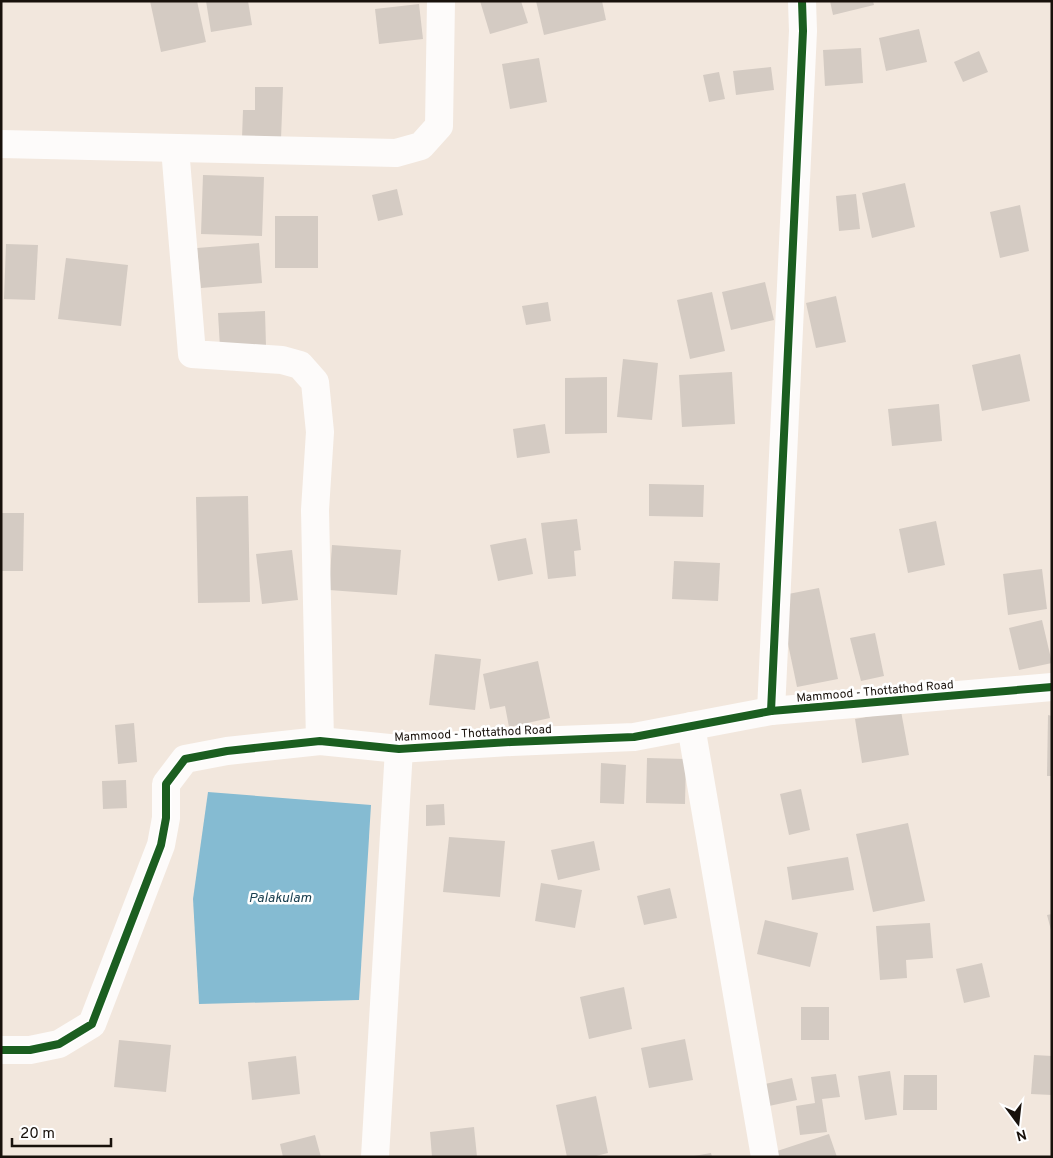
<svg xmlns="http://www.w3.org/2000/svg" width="1053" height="1158" font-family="Overpass,sans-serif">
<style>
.water{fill:#85bbd2}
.building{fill:#d4cbc3}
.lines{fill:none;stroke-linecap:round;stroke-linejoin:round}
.street{stroke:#fdfbfa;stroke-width:28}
.secondary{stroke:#fdfbfa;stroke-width:28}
.cycleway-casing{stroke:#fff;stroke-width:11}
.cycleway{stroke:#1b5e20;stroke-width:8}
.labels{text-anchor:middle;stroke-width:5;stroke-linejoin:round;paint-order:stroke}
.street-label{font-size:12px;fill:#18110b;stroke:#fff}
.water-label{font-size:14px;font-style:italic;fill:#1b4050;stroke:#fff}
</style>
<rect width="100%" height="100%" fill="#f2e7dd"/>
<path class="water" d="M208 792 371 805 359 1000 199 1004 193 899Z"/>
<g class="building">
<path d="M150 1H197L206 42 161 52Z"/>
<path d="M206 1H248L252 25 211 32Z"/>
<path d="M480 1H521L528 23 490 34Z"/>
<path d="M536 1H602L606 20 544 35Z"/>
<path d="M830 1H873L874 5 833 15Z"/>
<path d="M419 4 423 39 379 44 375 9Z"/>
<path d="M919 29 927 62 886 71 879 38Z"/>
<path d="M861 48 863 83 825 86 823 50Z"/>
<path d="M979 51 988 72 963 82 954 62Z"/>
<path d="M539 58 547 102 510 109 502 64Z"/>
<path d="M771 67 774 90 736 95 733 71Z"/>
<path d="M719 72 725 99 709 102 703 75Z"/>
<path d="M255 87H283L281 139 242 138 243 110H255Z"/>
<path d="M203 175 264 177 262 236 201 234Z"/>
<path d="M905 183 915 227 872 238 862 193Z"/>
<path d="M397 189 403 215 378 221 372 195Z"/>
<path d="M856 194 860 229 839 231 836 196Z"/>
<path d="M1020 205 1029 251 1000 258 990 212Z"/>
<rect x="275" y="216" width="43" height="52"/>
<path d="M259 243 262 283 201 288 197 248Z"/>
<path d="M6 244 38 245 35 300 4 299Z"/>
<path d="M66 258 128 265 121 326 58 319Z"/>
<path d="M765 282 774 320 731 330 722 292Z"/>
<path d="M712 292 725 351 690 359 677 300Z"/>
<path d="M836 296 846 342 816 348 806 303Z"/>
<path d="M548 302 551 321 526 325 522 306Z"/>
<path d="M265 311 266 347 220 348 218 313Z"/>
<path d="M1020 354 1030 401 982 411 972 365Z"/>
<path d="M623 359 658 363 652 420 617 417Z"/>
<path d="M732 372 735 424 682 427 679 375Z"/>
<path d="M607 377V433L565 434V378Z"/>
<path d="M939 404 942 441 892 446 888 409Z"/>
<path d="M545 424 550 453 517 458 513 429Z"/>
<path d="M649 484 704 485 703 517 649 516Z"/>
<path d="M248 496 250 602 198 603 196 497Z"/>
<path d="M1 513H24L23 571H1Z"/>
<path d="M577 519 581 550 574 551 576 576 548 579 541 523Z"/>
<path d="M936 521 945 565 908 573 899 529Z"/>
<path d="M526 538 533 574 498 581 490 545Z"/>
<path d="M332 545 401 550 397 595 329 590Z"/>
<path d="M292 550 298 600 262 604 256 554Z"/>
<path d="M674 561 720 563 718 601 672 599Z"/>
<path d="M1042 569 1047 609 1008 615 1003 574Z"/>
<path d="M819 588 838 679 797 687 778 596Z"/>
<path d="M1042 620 1052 663 1019 670 1009 628Z"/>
<path d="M875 633 884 676 861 681 850 638Z"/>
<path d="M435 654 481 659 475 710 429 705Z"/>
<path d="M538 661 550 718 509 727 505 706 490 709 483 674Z"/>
<path d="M901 711 909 755 862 763 855 719Z"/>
<path d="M1048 715 1052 716V776H1047Z"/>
<path d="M134 723 137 762 118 764 115 725Z"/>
<path d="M647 758 686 759 685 804 646 803Z"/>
<path d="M601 763 626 765 624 804 600 803Z"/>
<path d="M126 780 127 808 103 809 102 781Z"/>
<path d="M801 789 810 830 789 835 780 794Z"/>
<path d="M444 804 445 825 426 826V805Z"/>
<path d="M908 823 925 901 873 912 856 834Z"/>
<path d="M449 837 505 841 500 897 443 892Z"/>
<path d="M594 841 600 870 558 880 551 850Z"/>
<path d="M848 857 854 890 792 900 787 867Z"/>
<path d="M541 883 582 890 575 928 535 921Z"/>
<path d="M670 888 677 918 644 925 637 896Z"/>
<path d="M1052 914V930H1051L1047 915Z"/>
<path d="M765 920 818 933 810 967 757 954Z"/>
<path d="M930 923 933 958 906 960 907 978 880 980 876 926Z"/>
<path d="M982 963 990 997 964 1003 956 969Z"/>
<path d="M624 987 632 1029 589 1039 580 997Z"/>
<rect x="801" y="1007" width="28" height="33"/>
<path d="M685 1039 693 1080 649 1088 641 1048Z"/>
<path d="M119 1040 171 1045 166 1092 114 1087Z"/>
<path d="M1034 1055 1052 1056V1095L1031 1094Z"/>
<path d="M296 1056 300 1094 252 1100 248 1062Z"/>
<path d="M890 1071 897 1115 865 1120 858 1076Z"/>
<path d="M836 1074 840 1097 822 1099 827 1132 800 1135 796 1106 815 1103 811 1077Z"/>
<path d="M904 1075H937V1110H903Z"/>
<path d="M792 1078 797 1100 769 1106 765 1084Z"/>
<path d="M596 1096 608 1153 592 1157H567L556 1105Z"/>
<path d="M474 1127 477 1157H432L430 1132Z"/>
<path d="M829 1134 837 1157H769L768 1154Z"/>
<path d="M315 1135 321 1157H283L280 1144Z"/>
<path d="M711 1153 712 1157H695L694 1156Z"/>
</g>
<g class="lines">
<g class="street">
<path d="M1 144 396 153 421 146 439 126 441 1"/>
<path d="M175 148 192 354 282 360 300 365 315 382 320 432 315 510 320 741"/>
<path d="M771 711 803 31 802 1"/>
<path d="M691 726 765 1157"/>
<path d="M375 1157 399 749"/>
</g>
<path class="secondary" d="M1 1050H30L59 1044 92 1024 161 845 166 818V784L185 759 227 751 320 741 399 749 511 742 634 737 771 711 1052 687"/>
<defs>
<g id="cycleway">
<path d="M771 711 803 31 802 1"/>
<path d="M1 1050H30L59 1044 92 1024 161 845 166 818V784L185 759 227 751 320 741 399 749 511 742 634 737 771 711 1052 687"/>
</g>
</defs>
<use href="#cycleway" class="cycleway-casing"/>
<use href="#cycleway" class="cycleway"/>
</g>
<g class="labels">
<g class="street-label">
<text transform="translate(875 691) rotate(-5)" y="4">Mammood - Thottathod Road</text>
<text transform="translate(473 733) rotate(-3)" y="4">Mammood - Thottathod Road</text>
</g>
<g class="water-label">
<text x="280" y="902">Palakulam</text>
</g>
</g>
<rect width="1053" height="1158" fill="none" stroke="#18110b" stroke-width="5"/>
<g transform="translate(1018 1123) rotate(165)" stroke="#ffffff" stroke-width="4" paint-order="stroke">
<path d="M0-4L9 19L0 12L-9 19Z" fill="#18110b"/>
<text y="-8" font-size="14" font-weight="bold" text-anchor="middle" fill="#18110b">N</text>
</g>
<path d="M12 1138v8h99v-8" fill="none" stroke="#18110b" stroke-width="2.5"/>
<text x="20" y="1138" font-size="15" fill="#18110b" stroke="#ffffff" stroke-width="4" paint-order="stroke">20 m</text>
</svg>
